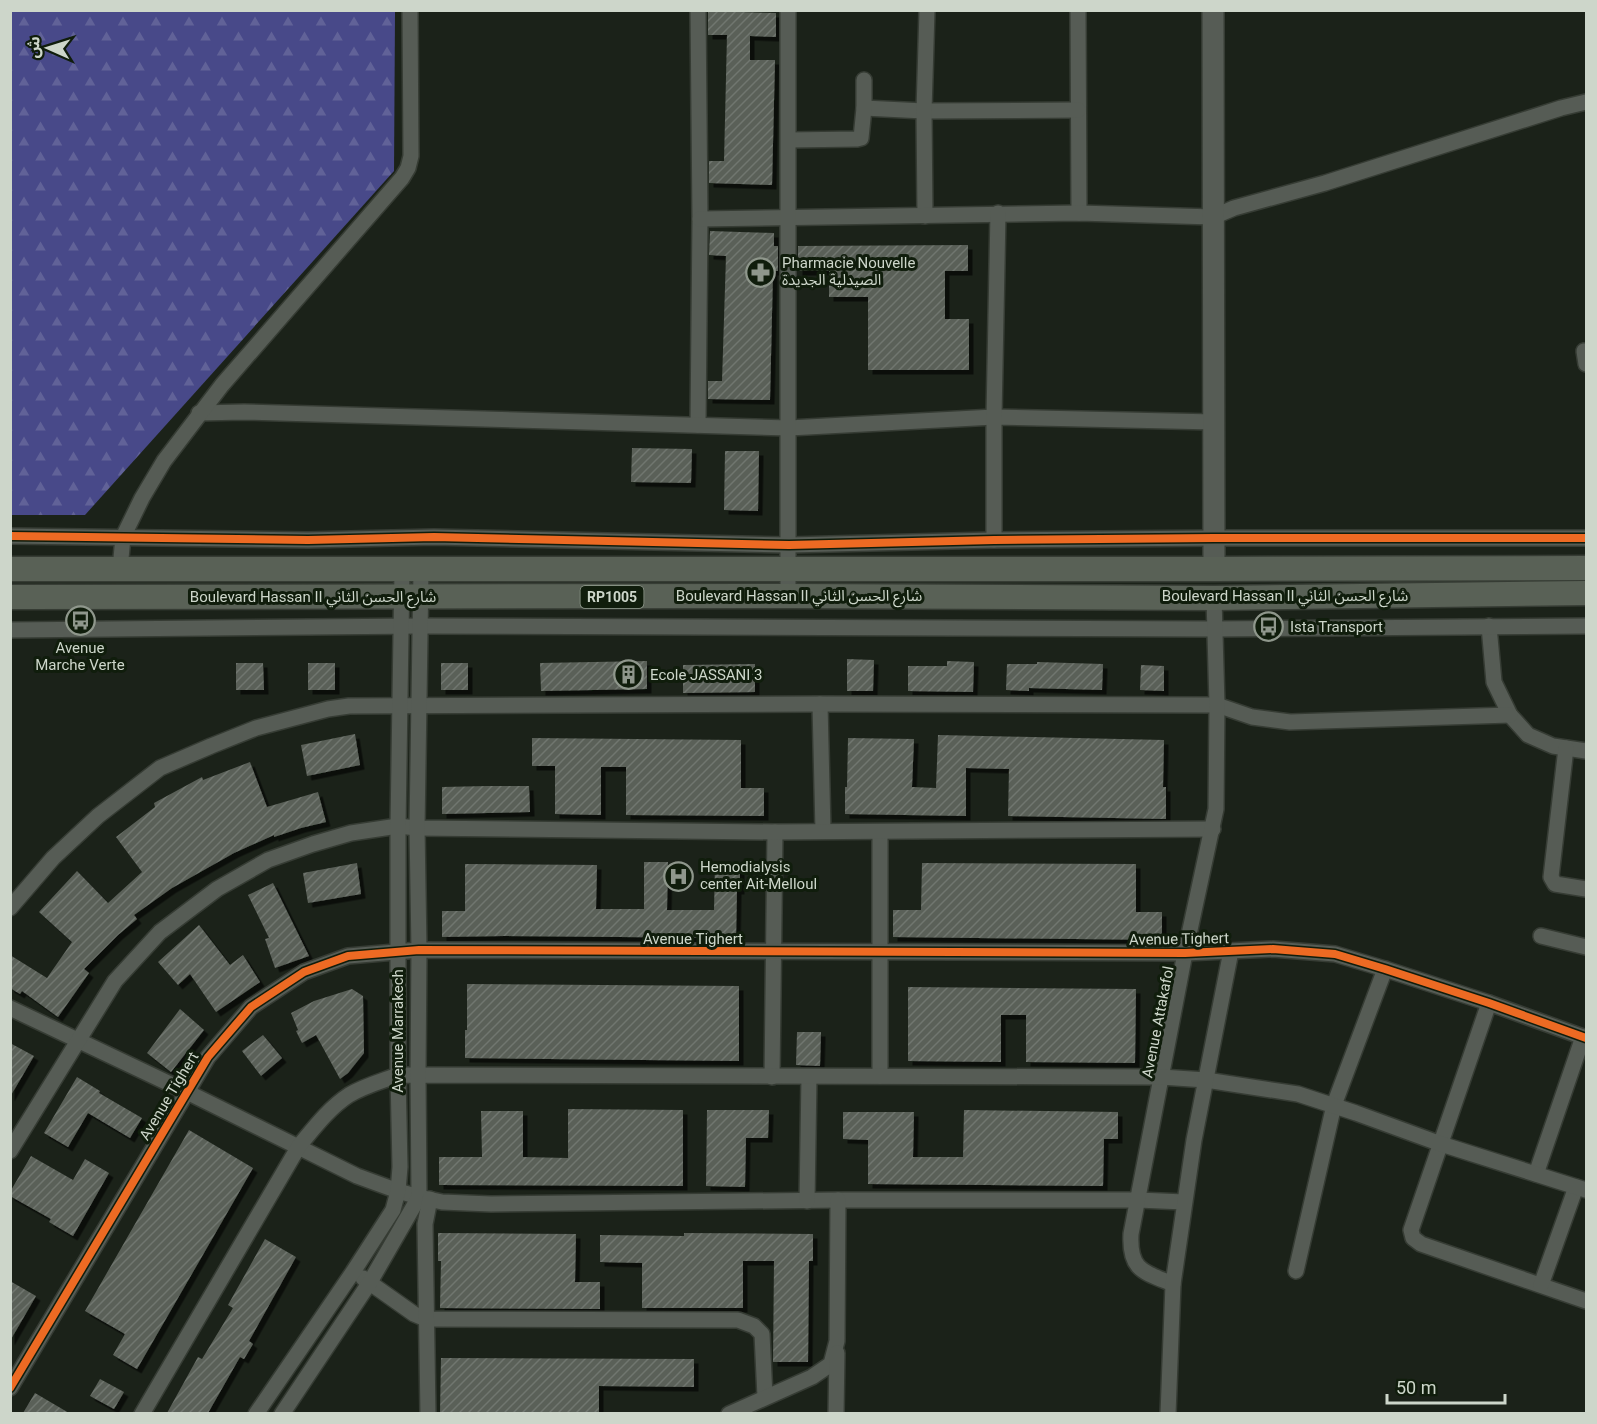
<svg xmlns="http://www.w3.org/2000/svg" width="1597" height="1424" font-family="Roboto,'Noto Sans Arabic',sans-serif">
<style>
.forest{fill:url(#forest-firs)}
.building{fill:url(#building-hatch);filter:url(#shadow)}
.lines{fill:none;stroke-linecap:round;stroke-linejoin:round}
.street-casing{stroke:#363c34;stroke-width:18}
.secondary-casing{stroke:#363c34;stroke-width:24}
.primary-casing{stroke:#363c34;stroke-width:27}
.street{stroke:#565c55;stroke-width:15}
.secondary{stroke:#565c55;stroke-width:21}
.primary{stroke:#596156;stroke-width:24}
.cycleway-casing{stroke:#101d0c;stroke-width:11}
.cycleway{stroke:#ed6a23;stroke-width:8}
.labels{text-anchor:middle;stroke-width:6;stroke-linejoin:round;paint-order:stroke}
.shield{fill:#101d0c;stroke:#949e91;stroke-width:1.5}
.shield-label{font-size:14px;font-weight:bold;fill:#cdd6ca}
.poi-label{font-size:15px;fill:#cdd6ca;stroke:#101d0c;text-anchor:start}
.street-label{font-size:15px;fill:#cdd6ca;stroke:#101d0c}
</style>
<defs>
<pattern id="forest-firs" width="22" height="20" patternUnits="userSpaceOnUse" patternTransform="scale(1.5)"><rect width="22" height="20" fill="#484989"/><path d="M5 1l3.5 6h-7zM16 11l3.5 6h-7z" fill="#616298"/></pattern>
<pattern id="building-hatch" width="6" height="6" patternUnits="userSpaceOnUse" patternTransform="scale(1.5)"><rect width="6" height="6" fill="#5a6058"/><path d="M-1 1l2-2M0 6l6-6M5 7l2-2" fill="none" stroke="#70766f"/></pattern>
<filter id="shadow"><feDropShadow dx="4.5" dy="4.5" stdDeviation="0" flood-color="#0009"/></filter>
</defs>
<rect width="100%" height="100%" fill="#1b2219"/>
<path class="forest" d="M10 11H395L394 171 85 515H11Z"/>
<g class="building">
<path d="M708 11 776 13V37L750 36V60H775L772 185 709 183V161H724L727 35H708Z"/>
<path d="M710 231 774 233V246H778V271H773L770 400 708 399V381H722L726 256 709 255Z"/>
<path d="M968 245V271H945V319H969V370H868V297H829V271H798V246Z"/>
<path d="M632 448 692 449 691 483 631 482Z"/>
<path d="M725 451H759L758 511 724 510Z"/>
<path d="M847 659 874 660 873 691H847Z"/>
<path d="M647 661V689L541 691 540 663Z"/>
<path d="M947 661 974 662 973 692 908 691V666H947Z"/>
<path d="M1037 662 1103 664 1102 690 1029 688V691L1006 690 1007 664H1037Z"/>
<path d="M236 663H263L264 690H236Z"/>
<rect x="308" y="663" width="27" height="27"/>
<rect x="441" y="663" width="27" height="27"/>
<path d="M755 664V692L683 693V665Z"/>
<path d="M1141 665 1164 666V691L1140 690Z"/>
<path d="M355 734 360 765 307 776 301 745Z"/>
<path d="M938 735 1164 740 1163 787H1166V819L1008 816 1009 769 966 768V816L845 814V787H847L848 738 914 739 912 787 936 788Z"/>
<path d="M532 738 741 740V788H764V816L626 815V767H601V815L555 814V766H532Z"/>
<path d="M250 762 267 807 318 792 326 822 301 828 274 837V835L234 853 172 888 134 915 137 919 118 935 84 969 89 973 58 1017 22 991 20 994 10 988V955L47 978 72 942 39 912 77 871 108 903 142 872 116 837 155 807 154 803 202 777 203 780Z"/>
<path d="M487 786H529L530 812 442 814V787Z"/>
<path d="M644 862H668L667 910H714L715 862H740V890H737L736 938 504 936 442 937V911H465V864L597 865 596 909H644Z"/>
<path d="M357 863 361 894 308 903 303 873Z"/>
<path d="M922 863 1136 864V912H1162V940L893 937V910H921Z"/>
<path d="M273 883 309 956 275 968 265 939 269 938 248 895Z"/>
<path d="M199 925 230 965 243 955 260 982 216 1012 190 974 178 985 158 962Z"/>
<path d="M467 984 739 986V1061L465 1058V1030H467Z"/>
<path d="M908 987 1136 989 1135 1063 1026 1062V1015H1001V1062L908 1061Z"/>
<path d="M352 989 363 996 364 1053 348 1073 340 1079 316 1035 302 1043 296 1031 298 1030 291 1013 314 1001Z"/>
<path d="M180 1009 204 1030 171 1072 147 1053Z"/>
<path d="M797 1032H821L820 1066 796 1065Z"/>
<path d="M263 1035 282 1058 261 1076 242 1051Z"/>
<path d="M10 1043 34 1056 10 1097Z"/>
<path d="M77 1077 100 1091 99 1093 142 1118 130 1138 88 1113 68 1147 44 1133Z"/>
<path d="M568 1109 683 1110V1186L439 1185V1157H482L481 1111H523V1157L568 1158Z"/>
<path d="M707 1110H769L768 1138H746L745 1187 706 1186Z"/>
<path d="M964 1110 1118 1112V1139H1104L1103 1186 868 1184V1140L843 1139V1112H914L913 1157H963Z"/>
<path d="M189 1130 253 1168 137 1369 113 1355 125 1334 85 1311Z"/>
<path d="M31 1156 73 1180 85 1159 109 1173 73 1236 49 1222 51 1219 10 1196V1192Z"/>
<path d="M438 1233 576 1234 575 1282H600V1309L440 1308 441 1261H438Z"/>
<path d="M684 1233 813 1234V1261H809L808 1362H773L774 1261H743V1308H642V1263L600 1262V1235L684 1236Z"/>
<path d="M265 1239 296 1257 249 1341 253 1344 244 1359 240 1357 208 1413H167L198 1357 202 1359 233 1308 228 1305Z"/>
<path d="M10 1281 36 1296 10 1341Z"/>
<path d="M441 1358 694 1359V1387L599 1386V1413H440Z"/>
<path d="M100 1379 124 1392 114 1409 90 1396Z"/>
<path d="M35 1393 69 1413H23Z"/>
</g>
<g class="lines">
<defs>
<g id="street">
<path d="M698 10 700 219 698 425"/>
<path d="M1078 10 1079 213"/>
<path d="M864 108 924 111 1078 110"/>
<path d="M789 140 857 139 861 138 864 108V80"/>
<path d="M925 216 924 111 927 10"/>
<path d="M700 219 1079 213 1213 217 1234 208 1325 183 1561 108 1586 102"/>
<path d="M1584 351 1586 364"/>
<path d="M199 413 244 412 789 428 994 417 1214 422"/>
<path d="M10 536 308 540 434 537 789 545 994 540 1214 538H1586"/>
<path d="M994 540V417L998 213"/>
<path d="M120 569 123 537 142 498 164 461 222 385 402 178 408 168 411 156 410 10"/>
<path d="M788 596V10"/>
<path d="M1489 626 1494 682 1510 715 1528 735 1553 746 1586 751"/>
<path d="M10 630 420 626 1214 629 1586 626"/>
<path d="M820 704 823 831"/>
<path d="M1566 748 1551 877 1555 884 1586 889"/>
<path d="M880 832V1076"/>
<path d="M10 908 53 858 98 816 160 768 211 746 256 728 328 709 349 706 820 704 1217 705 1252 717 1290 722 1510 715"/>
<path d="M1541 936 1586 947"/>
<path d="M1489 1003 1411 1230 1413 1238 1421 1244 1586 1301"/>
<path d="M10 1008 187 1092 357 1176 398 1191 419 1197 442 1202 491 1204 838 1200H1138L1184 1202"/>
<path d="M772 1077 775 832"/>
<path d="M10 1151 115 981 160 932 217 889 268 860 313 844 351 833 398 826 417 828 775 832 1213 829"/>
<path d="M1536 1174 1583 1037"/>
<path d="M807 1201 809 1077"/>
<path d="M1296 1271 1334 1105 1385 969"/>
<path d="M363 1278 414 1314 426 1319 738 1320 754 1326 762 1334 765 1397"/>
<path d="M1173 1284C1143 1272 1129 1270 1131 1234L1185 953 1216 809 1217 705 1214 598"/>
<path d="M1541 1285 1576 1187"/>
<path d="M10 1388 208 1057 251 1007 304 972 348 956 419 950 1185 953 1273 949 1335 954 1385 969 1489 1003 1586 1038"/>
<path d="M142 1414 299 1146C314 1128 329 1108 349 1095 364 1086 382 1081 398 1075L1161 1077 1206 1080 1298 1094 1356 1113 1441 1144 1586 1190"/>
<path d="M256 1414 353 1272 393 1210 398 1191 400 1167 398 1075V826L402 570"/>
<path d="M282 1414 370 1282 419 1197 418 1075 419 950 417 828 421 570"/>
<path d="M428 1414 425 1224 430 1199"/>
<path d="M729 1414 812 1377 831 1364 837 1341 838 1200"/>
<path d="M836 1414 837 1353"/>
<path d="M1168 1414 1173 1284 1194 1140 1231 951"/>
</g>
<path id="secondary" d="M1213 10 1214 569"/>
<g id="primary">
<path d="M10 569H1214L1586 568"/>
<path d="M10 597 788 596 1214 598 1586 593"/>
</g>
</defs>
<use href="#street" class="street-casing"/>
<use href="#secondary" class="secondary-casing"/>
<use href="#primary" class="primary-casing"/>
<use href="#street" class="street"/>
<use href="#secondary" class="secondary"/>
<use href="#primary" class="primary"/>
<defs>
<g id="cycleway">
<path d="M10 536 308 540 434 537 789 545 994 540 1214 538H1586"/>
<path d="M10 1388 208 1057 251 1007 304 972 348 956 419 950 1185 953 1273 949 1335 954 1385 969 1489 1003 1586 1038"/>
</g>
</defs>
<use href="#cycleway" class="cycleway-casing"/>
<use href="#cycleway" class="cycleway"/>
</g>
<defs>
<symbol id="pharmacy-ring" viewBox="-11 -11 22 22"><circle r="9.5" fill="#101d0c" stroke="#8f978c" stroke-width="1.5"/><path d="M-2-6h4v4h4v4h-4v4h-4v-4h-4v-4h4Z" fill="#8f978c"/></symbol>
<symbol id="bus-ring" viewBox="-11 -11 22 22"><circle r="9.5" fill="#101d0c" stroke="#8f978c" stroke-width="1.5"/><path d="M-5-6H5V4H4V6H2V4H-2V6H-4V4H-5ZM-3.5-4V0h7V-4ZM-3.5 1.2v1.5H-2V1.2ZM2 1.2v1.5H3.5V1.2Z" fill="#8f978c"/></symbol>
<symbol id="building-ring" viewBox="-11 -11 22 22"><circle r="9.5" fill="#101d0c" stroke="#8f978c" stroke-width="1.5"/><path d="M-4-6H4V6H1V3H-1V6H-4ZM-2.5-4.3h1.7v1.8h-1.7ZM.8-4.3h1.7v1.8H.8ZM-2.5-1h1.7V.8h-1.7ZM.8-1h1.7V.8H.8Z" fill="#8f978c"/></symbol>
<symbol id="hospital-ring" viewBox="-11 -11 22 22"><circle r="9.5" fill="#101d0c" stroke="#8f978c" stroke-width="1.5"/><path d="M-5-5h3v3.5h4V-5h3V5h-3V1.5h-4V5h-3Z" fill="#8f978c"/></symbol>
</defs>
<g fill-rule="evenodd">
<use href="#pharmacy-ring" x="744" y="256" width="33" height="33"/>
<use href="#bus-ring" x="64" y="604" width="33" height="33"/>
<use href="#bus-ring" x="1252" y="610" width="33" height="33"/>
<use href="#building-ring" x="612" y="658" width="33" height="33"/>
<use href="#hospital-ring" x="662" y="860" width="33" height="33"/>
</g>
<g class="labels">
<rect class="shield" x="580.5" y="586" width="63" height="22" rx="4.5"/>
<g class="shield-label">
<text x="612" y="602">RP1005</text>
</g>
<g class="poi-label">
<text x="782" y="268">Pharmacie Nouvelle<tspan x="782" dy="17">الصيدلية الجديدة</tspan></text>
<text x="1290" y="632">Ista Transport</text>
<text x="80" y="653" text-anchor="middle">Avenue<tspan x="80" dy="17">Marche Verte</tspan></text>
<text x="650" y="680">Ecole JASSANI 3</text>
<text x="700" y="872">Hemodialysis<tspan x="700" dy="17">center Ait-Melloul</tspan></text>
</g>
<g class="street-label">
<text x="799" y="601">Boulevard Hassan II شارع الحسن الثاني</text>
<text x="1285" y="601">Boulevard Hassan II شارع الحسن الثاني</text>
<text x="313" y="602">Boulevard Hassan II شارع الحسن الثاني</text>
<text x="693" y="944">Avenue Tighert</text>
<text transform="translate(1179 939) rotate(-1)" y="5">Avenue Tighert</text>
<text transform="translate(1158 1022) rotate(-79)" y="5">Avenue Attakafol</text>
<text transform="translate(398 1031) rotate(-90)" y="5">Avenue Marrakech</text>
<text transform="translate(169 1096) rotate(-59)" y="5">Avenue Tighert</text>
</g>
</g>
<rect width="1597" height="1424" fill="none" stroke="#cdd6ca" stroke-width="24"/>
<g transform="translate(48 48) rotate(273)" stroke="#101d0c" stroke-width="4.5" paint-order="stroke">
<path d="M0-4.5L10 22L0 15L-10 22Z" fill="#cdd6ca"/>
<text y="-9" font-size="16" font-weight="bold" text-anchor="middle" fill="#cdd6ca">ش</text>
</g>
<path d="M1387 1394v9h118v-9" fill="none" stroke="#cdd6ca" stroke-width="3"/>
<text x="1396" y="1394" font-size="18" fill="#cdd6ca" stroke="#101d0c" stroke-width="4.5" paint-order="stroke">50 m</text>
</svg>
